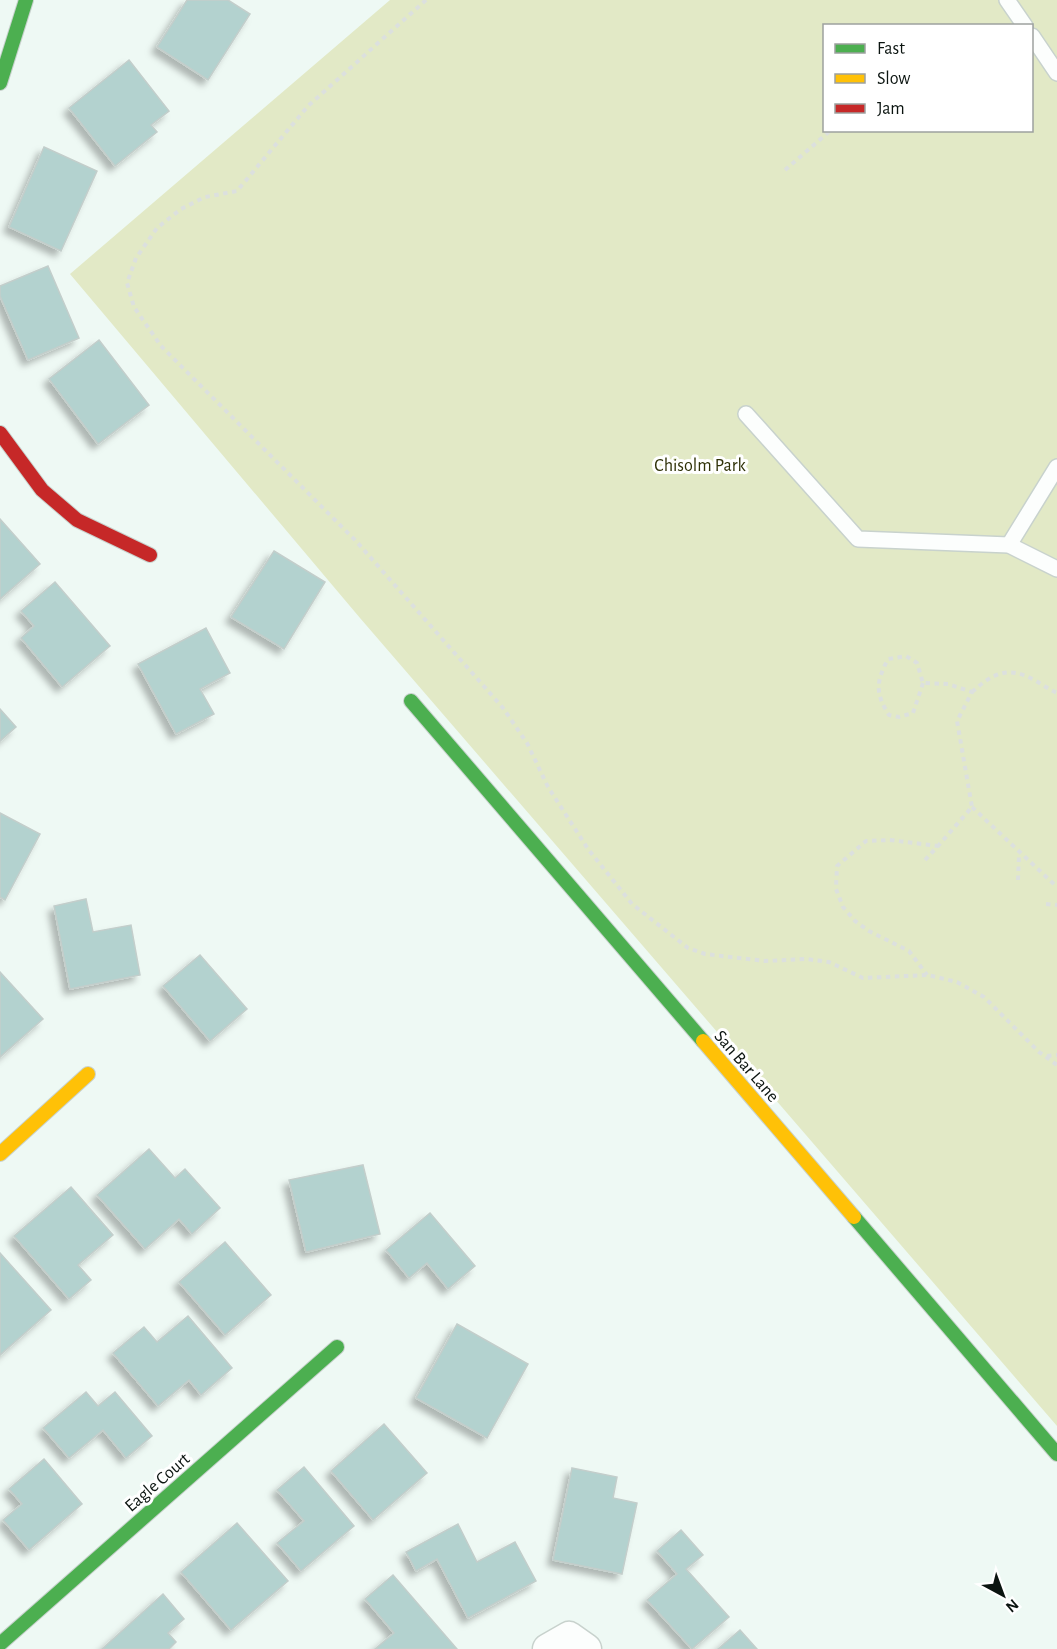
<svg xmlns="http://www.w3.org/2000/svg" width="1057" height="1649" font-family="'Alegreya Sans',sans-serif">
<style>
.green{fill:#e2e9c6;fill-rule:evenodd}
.building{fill:#b3d2cf;stroke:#c3cecb;stroke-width:1.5;filter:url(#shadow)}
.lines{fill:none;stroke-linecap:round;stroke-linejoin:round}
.lane-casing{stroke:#c8d2cd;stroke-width:18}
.street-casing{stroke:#c8d2cd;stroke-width:33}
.fast-casing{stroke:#c8d2cd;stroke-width:16}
.slow-casing{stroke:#c8d2cd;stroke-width:16}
.jam-casing{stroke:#c8d2cd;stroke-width:16}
.path{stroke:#dce0de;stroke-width:4;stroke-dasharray:4.5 4.5;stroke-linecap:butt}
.lane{stroke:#fcfefd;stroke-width:15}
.street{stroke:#fcfefd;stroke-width:30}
.fast{stroke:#4caf50;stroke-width:14}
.slow{stroke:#ffc107;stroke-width:14}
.jam{stroke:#c62828;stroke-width:14}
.labels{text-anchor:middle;stroke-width:6;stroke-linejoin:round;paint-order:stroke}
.park-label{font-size:18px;fill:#2f3107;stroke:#fff}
.street-label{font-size:18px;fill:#0b1410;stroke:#fff}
</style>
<defs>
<filter id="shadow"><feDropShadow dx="-5.5" dy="5.5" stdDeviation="3" flood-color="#0004"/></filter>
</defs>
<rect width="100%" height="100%" fill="#eef9f4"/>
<path class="green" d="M390 0H1057V1426L360 618 70 274ZM824 26H1032V130H824Z"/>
<g class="building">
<path d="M187 0H228L250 14 208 80 157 47Z"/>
<path d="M129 60 169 111 151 125 157 132 115 166 69 108Z"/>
<path d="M44 147 97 171 61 251 9 227Z"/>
<path d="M48 266 79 338 28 360 0 296V286Z"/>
<path d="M99 340 149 405 98 444 49 379Z"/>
<path d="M0 519 40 564 0 599Z"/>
<path d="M274 551 325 582 284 649 231 617Z"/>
<path d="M55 582 110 646 62 687 21 638 34 626 21 611Z"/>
<path d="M206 628 230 673 200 689 214 714 176 734 138 664Z"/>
<path d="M0 709 16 727 0 741Z"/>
<path d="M0 813 40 834 5 900 0 897Z"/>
<path d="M86 899 93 932 131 925 140 975 70 989 54 906Z"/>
<path d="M200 955 247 1009 210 1041 163 986Z"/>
<path d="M0 972 43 1019 0 1057Z"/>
<path d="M149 1149 175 1178 185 1169 220 1208 192 1234 179 1219 145 1249 97 1195Z"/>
<path d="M363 1165 380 1234 306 1252 289 1180Z"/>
<path d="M71 1187 113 1235 78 1265 91 1280 69 1299 14 1236Z"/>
<path d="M430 1213 475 1266 448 1289 427 1263 409 1278 386 1250Z"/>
<path d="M225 1242 271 1295 225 1335 179 1282Z"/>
<path d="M0 1253 51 1310 0 1355Z"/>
<path d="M188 1316 232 1368 201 1395 189 1380 158 1406 113 1353 144 1327 157 1342Z"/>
<path d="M457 1324 528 1364 487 1438 416 1398Z"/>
<path d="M86 1392 98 1406 115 1392 152 1436 126 1458 103 1430 69 1458 43 1428Z"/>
<path d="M384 1424 427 1473 373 1520 331 1471Z"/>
<path d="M44 1459 82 1504 29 1550 3 1520 22 1504 9 1489Z"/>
<path d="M304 1467 354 1526 301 1571 277 1543 304 1521 277 1490Z"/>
<path d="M572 1468 617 1477 613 1498 637 1503 622 1574 553 1560Z"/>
<path d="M237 1523 288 1581 231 1630 181 1572Z"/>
<path d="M458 1524 477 1562 515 1542 536 1581 468 1618 437 1559 416 1571 406 1552Z"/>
<path d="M681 1530 703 1555 686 1569 729 1617 692 1649 647 1600 677 1574 657 1551Z"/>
<path d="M393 1575 457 1649H375L394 1633 365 1599Z"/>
<path d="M163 1594 184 1619 168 1633 176 1642 169 1649H102Z"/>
<path d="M740 1630 757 1649H718Z"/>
</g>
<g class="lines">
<defs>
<g id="lane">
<path d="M1007 0 1025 26"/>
<path d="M1032 36 1057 73"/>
<path d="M746 414 858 539 1009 545 1057 569"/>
<path d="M1009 545 1057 467"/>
</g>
<path id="street" d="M548 1649 569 1637 586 1649"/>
<g id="fast">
<path d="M0 83 26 0"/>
<path d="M411 701 703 1041"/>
<path d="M854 1217 1057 1454"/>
<path d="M0 1644 337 1347"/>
</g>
<g id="slow">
<path d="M703 1041 854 1217"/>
<path d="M0 1154 88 1074"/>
</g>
<path id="jam" d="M0 433 42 490 77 520 150 555"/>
</defs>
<use href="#lane" class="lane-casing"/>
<use href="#street" class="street-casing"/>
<use href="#fast" class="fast-casing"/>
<use href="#slow" class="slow-casing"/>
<use href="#jam" class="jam-casing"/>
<g class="path">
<path d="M426 0 308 106 237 191 205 197 181 209 157 228 136 258 127 283 134 307 161 346 356 541 503 708 527 743 548 787 588 849 632 904 688 948 705 954 765 961 806 959 829 962 863 978 928 975 957 982 984 997 1039 1052 1057 1065"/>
<path d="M785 170 831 130"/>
<path d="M923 683 913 713 899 717 889 715C875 693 876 682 888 659L906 656 917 663 923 683 948 684 972 692 957 721 972 807 938 846"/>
<path d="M972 692C993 673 1009 665 1036 681 1043 685 1050 690 1057 693"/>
<path d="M972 807 1057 887"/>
<path d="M925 860 938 846 890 840 866 841 837 866 836 889 843 907 855 921 869 931 909 951 927 975"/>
<path d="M1018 880 1019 855"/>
<path d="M1046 904 1057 905"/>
<path d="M1047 1056 1057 1055"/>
</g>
<use href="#lane" class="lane"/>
<use href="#street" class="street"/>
<use href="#fast" class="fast"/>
<use href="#slow" class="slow"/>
<use href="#jam" class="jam"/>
</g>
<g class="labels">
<g class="park-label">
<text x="700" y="471">Chisolm Park</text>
</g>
<g class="street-label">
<text transform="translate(747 1066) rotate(49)" y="6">San Bar Lane</text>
<text transform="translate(157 1482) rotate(-41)" y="6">Eagle Court</text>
</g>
</g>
<rect x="823" y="24" width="210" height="108" fill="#ffffff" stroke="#9da19f" stroke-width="1.5"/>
<rect x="835" y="44" width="30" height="9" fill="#4caf50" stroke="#9da19f" stroke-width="1.5"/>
<text x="877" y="54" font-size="18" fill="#0b1410">Fast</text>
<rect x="835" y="74" width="30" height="9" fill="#ffc107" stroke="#9da19f" stroke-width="1.5"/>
<text x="877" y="84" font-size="18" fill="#0b1410">Slow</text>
<rect x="835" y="104" width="30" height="9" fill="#c62828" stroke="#9da19f" stroke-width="1.5"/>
<text x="877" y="114" font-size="18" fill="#0b1410">Jam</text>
<g transform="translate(1003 1595) rotate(139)" stroke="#ffffff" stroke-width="4.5" paint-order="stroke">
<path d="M0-4.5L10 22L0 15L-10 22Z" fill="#0b1410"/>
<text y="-9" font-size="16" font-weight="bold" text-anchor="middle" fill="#0b1410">N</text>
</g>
</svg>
